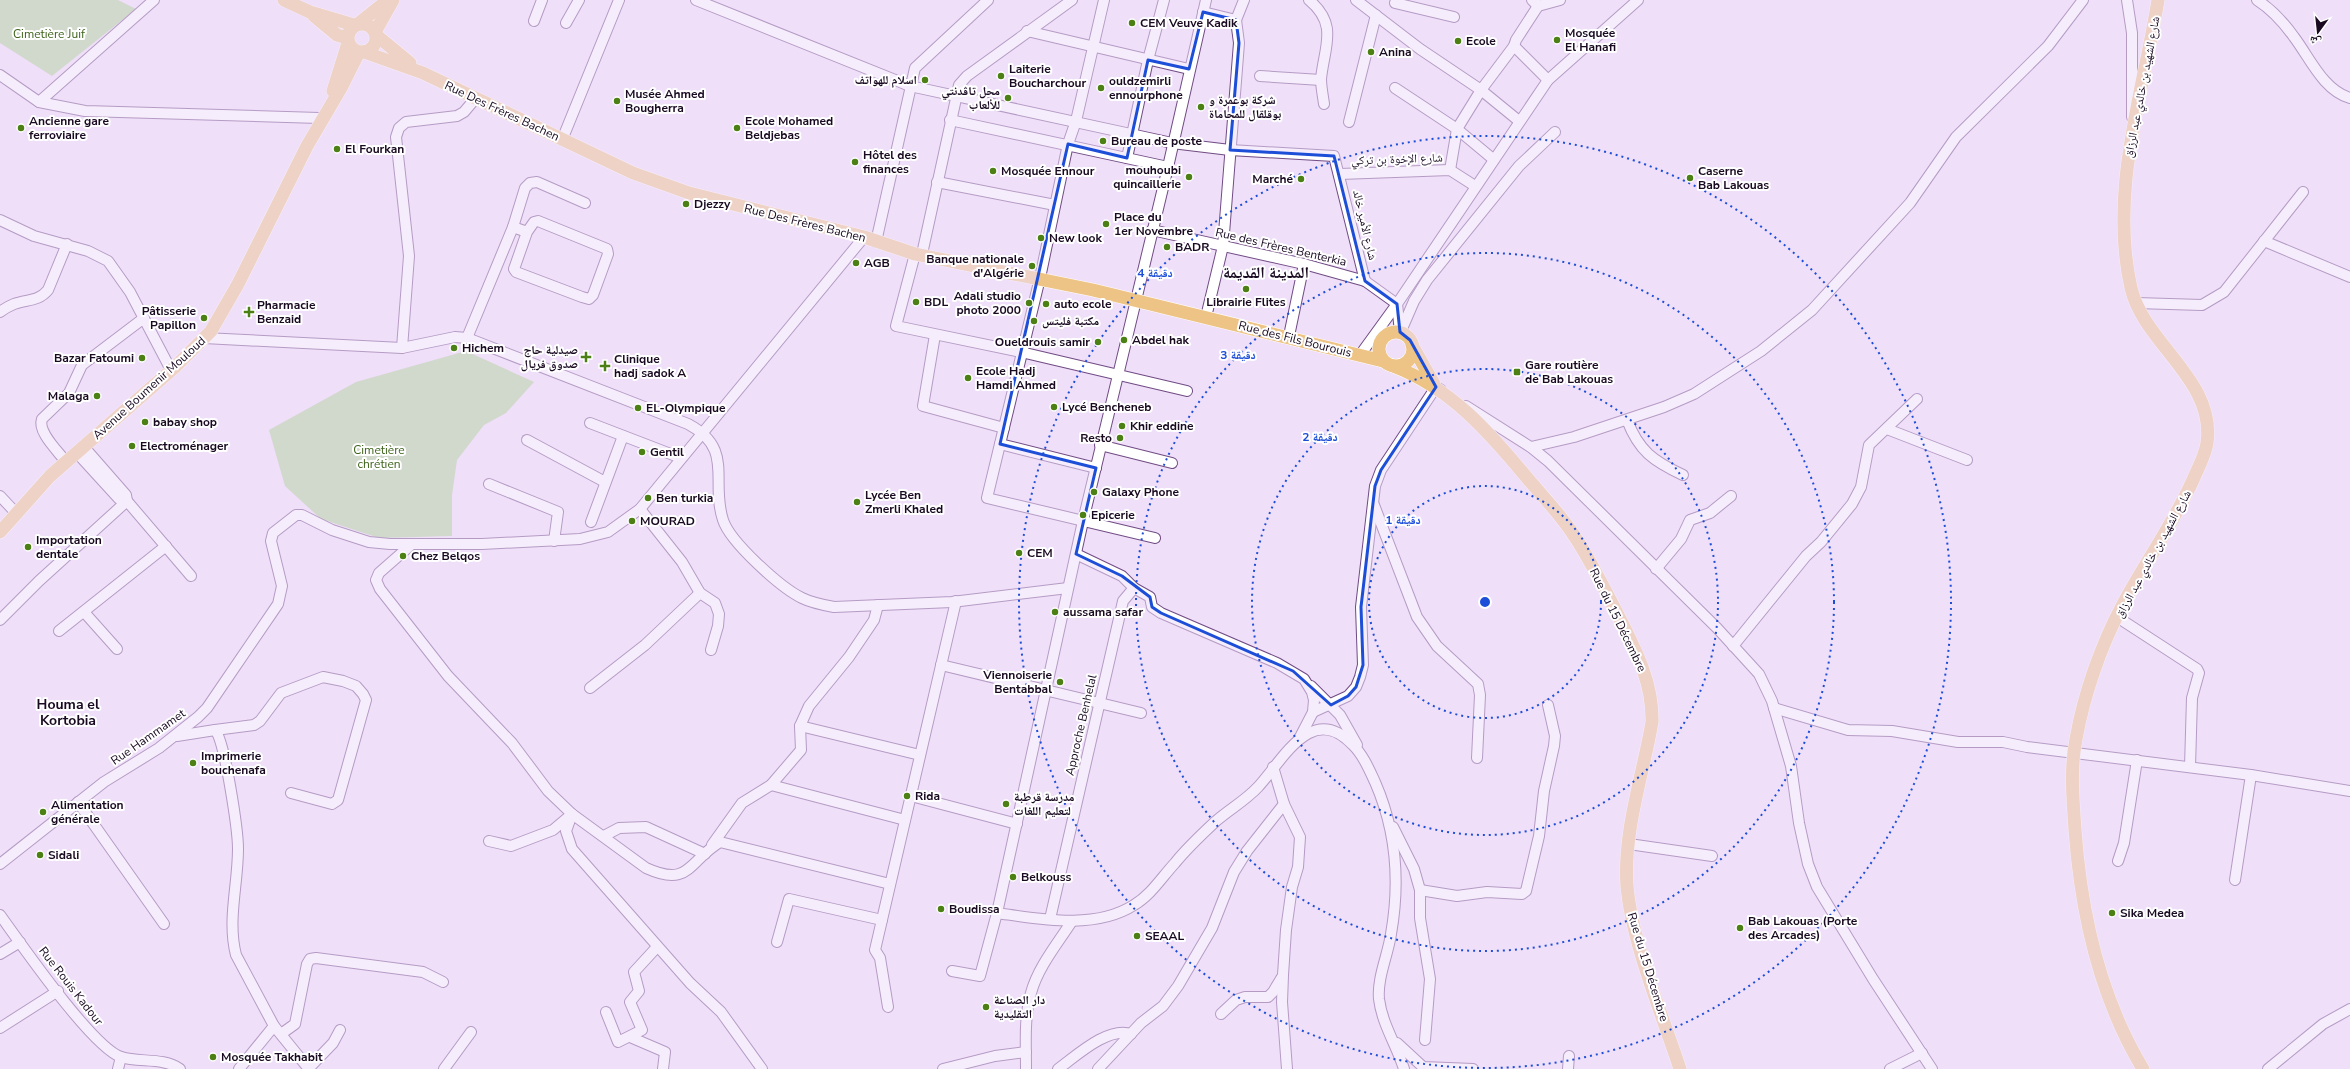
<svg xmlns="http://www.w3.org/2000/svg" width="2350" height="1069" font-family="'Nunito Sans','Noto Naskh Arabic',sans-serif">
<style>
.green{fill:#aed295}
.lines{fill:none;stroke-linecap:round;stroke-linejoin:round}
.minor-casing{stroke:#704b84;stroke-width:12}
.major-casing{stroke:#fff;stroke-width:14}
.minor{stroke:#fff;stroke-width:10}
.major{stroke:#edc485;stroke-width:13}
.marked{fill:none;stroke:#1d4ed8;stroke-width:3;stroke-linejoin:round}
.ring{fill:none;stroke:#1d4ed8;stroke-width:2;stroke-dasharray:2 4}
.poi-dot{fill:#4c8014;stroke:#fff;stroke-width:1.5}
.labels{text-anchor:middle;stroke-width:4;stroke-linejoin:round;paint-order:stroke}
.poi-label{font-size:12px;font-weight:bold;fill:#190a21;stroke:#fff;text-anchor:start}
.park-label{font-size:12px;fill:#3e631c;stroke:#fff}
.street-label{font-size:12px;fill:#190a21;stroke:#fff}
.quarter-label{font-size:14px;font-weight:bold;fill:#190a21;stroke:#fff}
.district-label{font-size:16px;font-weight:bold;fill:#190a21;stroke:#fff}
.centre{fill:#1d4ed8;stroke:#fff;stroke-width:2}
.ring-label{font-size:12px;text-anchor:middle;font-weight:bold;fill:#1d4ed8;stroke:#fff;stroke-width:4;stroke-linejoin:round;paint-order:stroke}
</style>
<rect width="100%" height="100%" fill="#efdff9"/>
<g class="green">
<path d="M0 0H118L136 9 52 76 0 43Z"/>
<path d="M466 351 534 382 506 413 484 425 457 460 452 495V536L379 538 321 519 285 486 269 430 356 382Z"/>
</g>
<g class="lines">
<defs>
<g id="minor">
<path d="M696 0 910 86 1172 143 1230 150 1334 156 1365 281"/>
<path d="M1104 0 1076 121 1068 144 1040 278 987 498 1155 538"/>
<path d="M1309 0C1339 25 1324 47 1321 79 1321 87 1323 96 1324 104"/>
<path d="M1356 0 1420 49 1481 90 1519 121"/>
<path d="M1532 0 1538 6 1560 0"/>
<path d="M2127 0 2132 33V117"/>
<path d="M2257 0C2271 9 2284 23 2294 37 2310 58 2323 90 2350 98"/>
<path d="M1395 3 1454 17"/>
<path d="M1203 12 1236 20 1239 43 1223 246 1206 317"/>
<path d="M1236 20 1244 0"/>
<path d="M534 21 542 0"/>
<path d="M566 23 579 0"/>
<path d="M1027 31 1189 69"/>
<path d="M1514 46 1548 80"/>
<path d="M0 75 39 102 85 111 319 118"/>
<path d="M1260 76 1321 80"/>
<path d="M1395 88 1457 129 1493 159"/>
<path d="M39 102 154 0"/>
<path d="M950 120 1168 167"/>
<path d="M1349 122 1376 15"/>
<path d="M562 140 619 0"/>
<path d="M1127 158 1148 60 1164 0"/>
<path d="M1450 170 1457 129 1481 90 1514 46 1516 40 1538 6"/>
<path d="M1340 174 1450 170 1475 186"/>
<path d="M937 182 1055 205"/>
<path d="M0 220 34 236 88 251 108 261 130 292 171 370"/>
<path d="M513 227 527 232 534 222 538 221 607 249 608 254 593 295 589 299 582 297 516 272 514 269 527 232"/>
<path d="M1152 230 1304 264 1365 281 1397 304 1360 355"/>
<path d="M2264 241 2350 277"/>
<path d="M876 242 915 68 988 0"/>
<path d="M915 254 896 326 1021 352 1187 391"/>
<path d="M922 254 959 85 967 76 1072 0"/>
<path d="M2136 303 2202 305 2224 292 2303 192"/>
<path d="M0 312C4 309 9 306 14 304 27 299 38 302 48 290L67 244"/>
<path d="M1401 331 1414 301 1427 280 1519 166 1555 132"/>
<path d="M1400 332 1397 304 1548 80 1638 0"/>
<path d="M935 335 923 406 1004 428"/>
<path d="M1289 336 1304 264"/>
<path d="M204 338 402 348 455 337 467 338 688 424C735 449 710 480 723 520 730 542 781 588 802 598 812 603 823 605 834 607L952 602 1068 588"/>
<path d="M467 338 513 227 525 188 530 183 537 182 585 203"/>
<path d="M402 348 409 256 396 137 399 128 406 122 457 116 464 112 475 99"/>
<path d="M1466 406 1532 448 1548 461 1717 628 1759 674 1772 701 1791 766 1799 823 1808 864 1817 887 1873 979 1932 1069"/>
<path d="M1627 420C1639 451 1653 461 1683 475"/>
<path d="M590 423 681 458"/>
<path d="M1887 429 1967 460"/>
<path d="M527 440 605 482"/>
<path d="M1000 444 1096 468"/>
<path d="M1100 445 1172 463"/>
<path d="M1531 447 1574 437 1664 407 1694 394 1761 351 1812 310 1910 203 1956 137 2048 46 2083 0"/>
<path d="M77 453 119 499 127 501 126 495 84 447"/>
<path d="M66 462C59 452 37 432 42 419L69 393 82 365 144 318"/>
<path d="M489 484 558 512 554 541"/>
<path d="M0 496 17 514"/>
<path d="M1374 505 1417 617 1437 646 1478 684 1480 695 1477 758"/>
<path d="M640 509 682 562 700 593 715 603 719 614 718 626 711 650"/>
<path d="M591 522 623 436"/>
<path d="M412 544 379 573 376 580 380 589 448 676 512 743 548 791 572 814 646 868C690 888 688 861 720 842L890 884"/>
<path d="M1076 554 1122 576 1134 588 1150 597 1152 607 1161 613 1277 663 1304 679 1312 692 1314 700 1313 712 1299 739"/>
<path d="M1656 569 1681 539 1690 520 1710 513 1731 496"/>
<path d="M84 612 117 649"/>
<path d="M2117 617 2197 669 2199 673 2192 698 2190 767"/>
<path d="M0 620 39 581 127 501 191 576"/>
<path d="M59 631 166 546"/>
<path d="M1733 646 1806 556 1821 542 1852 504 1861 487 1869 445 1917 399"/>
<path d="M941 665 1141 713"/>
<path d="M1311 686 1340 715 1357 745"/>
<path d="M590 688 645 645 700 593"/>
<path d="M1774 708 1848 730 1892 731 1958 742H2003L2027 747 2251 775 2350 791"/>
<path d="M1313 712 1348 696 1356 687 1360 677 1363 665 1361 607 1375 486 1381 470 1436 387 1441 390"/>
<path d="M800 726 920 755"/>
<path d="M215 730 254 725 260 721 281 693 323 677 343 681 356 686 363 694 366 700 338 800 332 804 291 793"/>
<path d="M177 736 215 730C225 741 238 831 238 849 238 885 227 920 236 955L274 1026"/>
<path d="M1273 767 1284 804 1300 837 1298 867 1292 887 1286 930 1283 975 1282 1002 1287 1069"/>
<path d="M771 785 905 820"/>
<path d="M911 796 1017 824"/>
<path d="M78 802 164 924"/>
<path d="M1393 827 1414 869 1420 890V918L1430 979 1425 1040"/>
<path d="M604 836 619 828 646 827 705 854"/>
<path d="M489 841 511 846 553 830 572 814 566 831 572 849 690 983 721 1012 762 1069"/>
<path d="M1629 844 1712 856"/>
<path d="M712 845 742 803 771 785 801 750 800 726 809 706 849 657 874 620 878 605"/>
<path d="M2118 861 2124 843 2137 760"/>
<path d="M0 864 104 782 159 748 198 717 207 708 278 604 282 586 271 541 273 533 296 515H302L332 530 369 542 390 544H482L580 539 608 532 640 509 864 237"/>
<path d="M2235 880 2251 775"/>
<path d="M1420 890 1457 896 1487 892 1522 894 1526 891 1539 836 1544 791 1554 746 1555 736 1548 705"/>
<path d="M997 913C1040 919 1095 930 1134 905 1151 895 1162 877 1175 863 1187 848 1202 834 1216 821 1230 809 1246 800 1258 787 1283 760 1312 701 1353 745 1363 755 1369 769 1375 782 1396 830 1400 883 1391 934 1388 955 1377 978 1379 999 1382 1024 1397 1046 1404 1069"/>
<path d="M0 915C21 944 92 1047 121 1057 139 1063 163 1057 180 1069"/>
<path d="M1050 919 1123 601 1134 588"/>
<path d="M777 942 789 899 882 920"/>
<path d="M0 954 20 942"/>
<path d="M952 971 980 976 997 913 1083 521 1168 167 1206 0"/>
<path d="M888 1007 880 958 875 950 956 601"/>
<path d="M606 1012 618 1042 642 1030 630 1002 639 991 634 972 657 947"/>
<path d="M1221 1014 1236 1000 1245 997H1268L1273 992 1282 977"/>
<path d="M0 1028 58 991"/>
<path d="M281 1034 295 1024 307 964 310 959 316 958 423 972 443 982"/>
<path d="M630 1037 665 1052 663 1069"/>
<path d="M1397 1043 1423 1067 1473 1069"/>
<path d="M309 1068 333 1043 340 1030"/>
<path d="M118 1069 121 1057"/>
<path d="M239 1069 274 1026 309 1069"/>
<path d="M444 1069 471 1032"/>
<path d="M943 1069 995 1056 1026 1052"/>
<path d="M1026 1069C1026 1044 1024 1017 1031 993 1038 967 1058 943 1072 921"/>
<path d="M1058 1069C1076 1056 1108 1026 1131 1034"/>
<path d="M1098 1069 1141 1023 1163 1006 1178 986 1212 928 1234 872 1247 851 1284 804"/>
<path d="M1568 1069 1569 1056"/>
<path d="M1890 1069 1922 1053"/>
<path d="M2268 1069 2323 1024 2350 1009"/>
</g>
<g id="major">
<path d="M284 0 310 12 354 25"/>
<path d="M314 16 337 35 347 38"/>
<path d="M359 23 388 0"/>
<circle cx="362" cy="38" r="14"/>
<path d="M375 32 393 0"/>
<path d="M376 35 410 63"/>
<path d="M364 52 423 73 633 173 689 193 864 237 915 254 1093 290 1383 361"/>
<path d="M333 91 348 43"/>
<circle cx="1396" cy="349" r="17"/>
<path d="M1412 345 1434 384"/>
<path d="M1393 366C1451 388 1489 432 1528 479 1544 498 1562 516 1575 537 1592 563 1605 590 1619 617 1636 651 1653 683 1652 722 1643 775 1623 832 1627 886 1632 943 1662 1014 1680 1069"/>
<path d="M0 532 50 476 176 366 211 331 238 284 307 146 341 88 359 52"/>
<path d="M2143 1069C2099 996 2081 914 2075 830 2073 800 2070 769 2076 739 2084 694 2101 645 2123 604 2145 563 2173 524 2193 480 2198 468 2205 456 2207 443 2216 380 2144 344 2131 288 2109 191 2143 94 2158 0"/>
</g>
</defs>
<use href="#minor" class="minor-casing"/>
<use href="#major" class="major-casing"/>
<use href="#minor" class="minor"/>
<use href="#major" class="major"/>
</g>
<path d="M0 0H2350V1069H0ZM1203 12 1236 20 1239 43 1230 150 1334 156 1365 281 1397 304 1400 332 1410 340 1436 387 1381 470 1375 486 1361 607 1363 665 1356 687 1348 696 1331 705 1293 671 1161 613 1152 607 1150 597 1122 576 1076 554 1096 468 1000 444 1068 144 1127 158 1148 60 1189 69Z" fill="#efdff9" fill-opacity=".55" fill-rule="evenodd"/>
<path class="marked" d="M1203 12 1236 20 1239 43 1230 150 1334 156 1365 281 1397 304 1400 332 1410 340 1436 387 1381 470 1375 486 1361 607 1363 665 1356 687 1348 696 1331 705 1293 671 1161 613 1152 607 1150 597 1122 576 1076 554 1096 468 1000 444 1068 144 1127 158 1148 60 1189 69Z"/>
<g class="ring">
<circle cx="1485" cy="602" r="116"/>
<circle cx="1485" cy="602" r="233"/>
<circle cx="1485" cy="602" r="349"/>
<circle cx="1485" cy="602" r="466"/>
</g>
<g class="poi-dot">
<circle cx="1132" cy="23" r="4"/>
<circle cx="1557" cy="40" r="4"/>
<circle cx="1458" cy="41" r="4"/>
<circle cx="1371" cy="52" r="4"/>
<circle cx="1001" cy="76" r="4"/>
<circle cx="925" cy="80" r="4"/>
<circle cx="1101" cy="88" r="4"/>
<circle cx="1008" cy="98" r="4"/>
<circle cx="617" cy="101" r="4"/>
<circle cx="1201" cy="107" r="4"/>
<circle cx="21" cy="128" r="4"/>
<circle cx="737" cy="128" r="4"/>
<circle cx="1103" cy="141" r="4"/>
<circle cx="337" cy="149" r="4"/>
<circle cx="855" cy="162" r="4"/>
<circle cx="993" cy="171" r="4"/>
<circle cx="1189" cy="177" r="4"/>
<circle cx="1690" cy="178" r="4"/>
<circle cx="1301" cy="179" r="4"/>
<circle cx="686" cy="204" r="4"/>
<circle cx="1106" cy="224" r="4"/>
<circle cx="1041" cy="238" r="4"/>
<circle cx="1167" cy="247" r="4"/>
<circle cx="856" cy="263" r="4"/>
<circle cx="1032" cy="266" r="4"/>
<circle cx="1246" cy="289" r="4"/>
<circle cx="916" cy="302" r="4"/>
<circle cx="1029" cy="303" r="4"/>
<circle cx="1046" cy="304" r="4"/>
<path d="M247 306h4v4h4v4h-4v4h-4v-4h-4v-4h4z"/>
<circle cx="204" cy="318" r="4"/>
<circle cx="1034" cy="321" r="4"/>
<circle cx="1124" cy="340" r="4"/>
<circle cx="1098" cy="342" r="4"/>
<circle cx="454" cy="348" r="4"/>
<path d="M584 351h4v4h4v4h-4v4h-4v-4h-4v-4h4z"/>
<circle cx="142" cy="358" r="4"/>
<path d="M603 360h4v4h4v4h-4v4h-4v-4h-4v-4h4z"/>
<rect x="1513" y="368" width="8" height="8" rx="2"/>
<circle cx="968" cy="378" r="4"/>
<circle cx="97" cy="396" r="4"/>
<circle cx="1054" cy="407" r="4"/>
<circle cx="638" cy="408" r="4"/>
<circle cx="145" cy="422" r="4"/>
<circle cx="1122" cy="426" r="4"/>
<circle cx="1120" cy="438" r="4"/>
<circle cx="132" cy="446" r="4"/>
<circle cx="642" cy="452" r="4"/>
<circle cx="1094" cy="492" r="4"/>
<circle cx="648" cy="498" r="4"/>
<circle cx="857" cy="502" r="4"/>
<circle cx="1083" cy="515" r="4"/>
<circle cx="632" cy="521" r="4"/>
<circle cx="28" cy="547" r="4"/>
<circle cx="1019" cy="553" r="4"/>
<circle cx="403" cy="556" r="4"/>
<circle cx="1055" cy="612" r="4"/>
<circle cx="1060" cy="682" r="4"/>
<circle cx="193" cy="763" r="4"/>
<circle cx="907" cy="796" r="4"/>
<circle cx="1006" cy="804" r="4"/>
<circle cx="43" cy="812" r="4"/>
<circle cx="40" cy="855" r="4"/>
<circle cx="1013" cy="877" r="4"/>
<circle cx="941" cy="909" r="4"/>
<circle cx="2112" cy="913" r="4"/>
<circle cx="1740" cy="928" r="4"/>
<circle cx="1137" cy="936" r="4"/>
<circle cx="986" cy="1007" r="4"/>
<circle cx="213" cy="1057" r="4"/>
</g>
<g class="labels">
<g class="poi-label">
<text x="1140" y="27">CEM Veuve Kadik</text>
<text x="1565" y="37">Mosquée<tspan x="1565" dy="14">El Hanafi</tspan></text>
<text x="1466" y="45">Ecole</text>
<text x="1379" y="56">Anina</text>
<text x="1009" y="73">Laiterie<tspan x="1009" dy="14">Boucharchour</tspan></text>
<text x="917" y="84" text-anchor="end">اسلام للهواتف</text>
<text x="1109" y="85">ouldzemirli<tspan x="1109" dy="14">ennourphone</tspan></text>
<text x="1000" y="95" text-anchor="end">محل تاڨدنتي<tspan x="1000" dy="14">للألعاب</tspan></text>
<text x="625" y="98">Musée Ahmed<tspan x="625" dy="14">Bougherra</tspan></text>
<text x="1209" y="104">شركة بوعمرة و<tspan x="1209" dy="14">بوقلقال للمحاماة</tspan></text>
<text x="29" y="125">Ancienne gare<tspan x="29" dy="14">ferroviaire</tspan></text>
<text x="745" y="125">Ecole Mohamed<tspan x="745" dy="14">Beldjebas</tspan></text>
<text x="1111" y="145">Bureau de poste</text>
<text x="345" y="153">El Fourkan</text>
<text x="863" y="159">Hôtel des<tspan x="863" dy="14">finances</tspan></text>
<text x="1181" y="174" text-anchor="end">mouhoubi<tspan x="1181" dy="14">quincaillerie</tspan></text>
<text x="1001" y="175">Mosquée Ennour</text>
<text x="1698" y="175">Caserne<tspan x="1698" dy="14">Bab Lakouas</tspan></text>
<text x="1293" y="183" text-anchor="end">Marché</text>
<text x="694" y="208">Djezzy</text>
<text x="1114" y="221">Place du<tspan x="1114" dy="14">1er Novembre</tspan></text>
<text x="1049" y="242">New look</text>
<text x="1175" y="251">BADR</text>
<text x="1024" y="263" text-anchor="end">Banque nationale<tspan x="1024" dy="14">d'Algérie</tspan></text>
<text x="864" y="267">AGB</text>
<text x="1021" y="300" text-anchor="end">Adali studio<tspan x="1021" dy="14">photo 2000</tspan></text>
<text x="924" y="306">BDL</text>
<text x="1246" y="306" text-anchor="middle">Librairie Flites</text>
<text x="1054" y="308">auto ecole</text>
<text x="257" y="309">Pharmacie<tspan x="257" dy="14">Benzaid</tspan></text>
<text x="196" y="315" text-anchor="end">Pâtisserie<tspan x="196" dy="14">Papillon</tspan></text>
<text x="1042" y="325">مكتبة فليتس</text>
<text x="1132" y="344">Abdel hak</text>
<text x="1090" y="346" text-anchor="end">Oueldrouis samir</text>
<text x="462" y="352">Hichem</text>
<text x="578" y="354" text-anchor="end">صيدلية حاج<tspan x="578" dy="14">صدوق فريال</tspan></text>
<text x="134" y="362" text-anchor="end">Bazar Fatoumi</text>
<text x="614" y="363">Clinique<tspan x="614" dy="14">hadj sadok A</tspan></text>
<text x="1525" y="369">Gare routière<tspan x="1525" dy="14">de Bab Lakouas</tspan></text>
<text x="976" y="375">Ecole Hadj<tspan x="976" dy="14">Hamdi Ahmed</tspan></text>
<text x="89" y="400" text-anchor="end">Malaga</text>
<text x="1062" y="411">Lycé Bencheneb</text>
<text x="646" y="412">EL-Olympique</text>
<text x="153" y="426">babay shop</text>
<text x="1130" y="430">Khir eddine</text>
<text x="1112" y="442" text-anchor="end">Resto</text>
<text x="140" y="450">Electroménager</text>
<text x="650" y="456">Gentil</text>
<text x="1102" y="496">Galaxy Phone</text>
<text x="865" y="499">Lycée Ben<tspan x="865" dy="14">Zmerli Khaled</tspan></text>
<text x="656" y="502">Ben turkia</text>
<text x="1091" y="519">Epicerie</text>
<text x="640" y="525">MOURAD</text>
<text x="36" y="544">Importation<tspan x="36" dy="14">dentale</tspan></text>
<text x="1027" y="557">CEM</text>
<text x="411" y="560">Chez Belqos</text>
<text x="1063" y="616">aussama safar</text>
<text x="1052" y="679" text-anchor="end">Viennoiserie<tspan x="1052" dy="14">Bentabbal</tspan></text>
<text x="201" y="760">Imprimerie<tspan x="201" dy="14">bouchenafa</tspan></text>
<text x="915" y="800">Rida</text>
<text x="1014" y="801">مدرسة قرطبة<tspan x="1014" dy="14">لتعليم اللغات</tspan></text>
<text x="51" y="809">Alimentation<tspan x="51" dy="14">générale</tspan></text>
<text x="48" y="859">Sidali</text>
<text x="1021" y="881">Belkouss</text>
<text x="949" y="913">Boudissa</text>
<text x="2120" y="917">Sika Medea</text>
<text x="1748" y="925">Bab Lakouas (Porte<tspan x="1748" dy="14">des Arcades)</tspan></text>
<text x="1145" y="940">SEAAL</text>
<text x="994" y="1004">دار الصناعة<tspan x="994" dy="14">التقليدية</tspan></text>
<text x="221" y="1061">Mosquée Takhabit</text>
</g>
<g class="park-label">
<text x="49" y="38">Cimetière Juif</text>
<text x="379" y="454">Cimetière<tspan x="379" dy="14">chrétien</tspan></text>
</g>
<g class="street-label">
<text transform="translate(2142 87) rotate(-79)" y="4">شارع الشهيد بن خالدي عبد الرزاق</text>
<text transform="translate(502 111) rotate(25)" y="4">Rue Des Frères Bachen</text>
<text transform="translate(1397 159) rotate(-2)" y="4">شارع الإخوة بن تركي</text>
<text transform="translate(805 223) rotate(14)" y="4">Rue Des Frères Bachen</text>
<text transform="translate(1365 225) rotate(77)" y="4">شارع الأمير خالد</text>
<text transform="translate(1281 247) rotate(13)" y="4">Rue des Frères Benterkia</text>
<text transform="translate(1295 339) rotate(14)" y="4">Rue des Fils Bourouis</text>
<text transform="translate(149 388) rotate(-42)" y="4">Avenue Boumenir Mouloud</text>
<text transform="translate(2153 554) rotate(-61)" y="4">شارع الشهيد بن خالدي عبد الرزاق</text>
<text transform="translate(1618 620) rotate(64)" y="4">Rue du 15 Décembre</text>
<text transform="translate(1081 725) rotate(-77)" y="4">Approche Benhelal</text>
<text transform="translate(148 737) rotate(-35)" y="4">Rue Hammamet</text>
<text transform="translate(1648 967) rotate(73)" y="4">Rue du 15 Décembre</text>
<text transform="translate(71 986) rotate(52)" y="4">Rue Rouis Kadour</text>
</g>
<g class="quarter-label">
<text x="68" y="709">Houma el<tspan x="68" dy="16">Kortobia</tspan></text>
</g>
<g class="district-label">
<text x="1266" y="278">المدينة القديمة</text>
</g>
</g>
<circle cx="1485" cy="602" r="6" class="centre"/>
<g class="ring-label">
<text x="1155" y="277">4 دقيقة</text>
<text x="1238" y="359">3 دقيقة</text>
<text x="1320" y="441">2 دقيقة</text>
<text x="1403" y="524">1 دقيقة</text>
</g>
<g transform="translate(2318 32) rotate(195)" stroke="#ffffff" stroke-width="3" paint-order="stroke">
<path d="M0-3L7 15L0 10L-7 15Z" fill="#190a21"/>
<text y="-6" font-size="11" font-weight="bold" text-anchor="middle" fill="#190a21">ش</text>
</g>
</svg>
